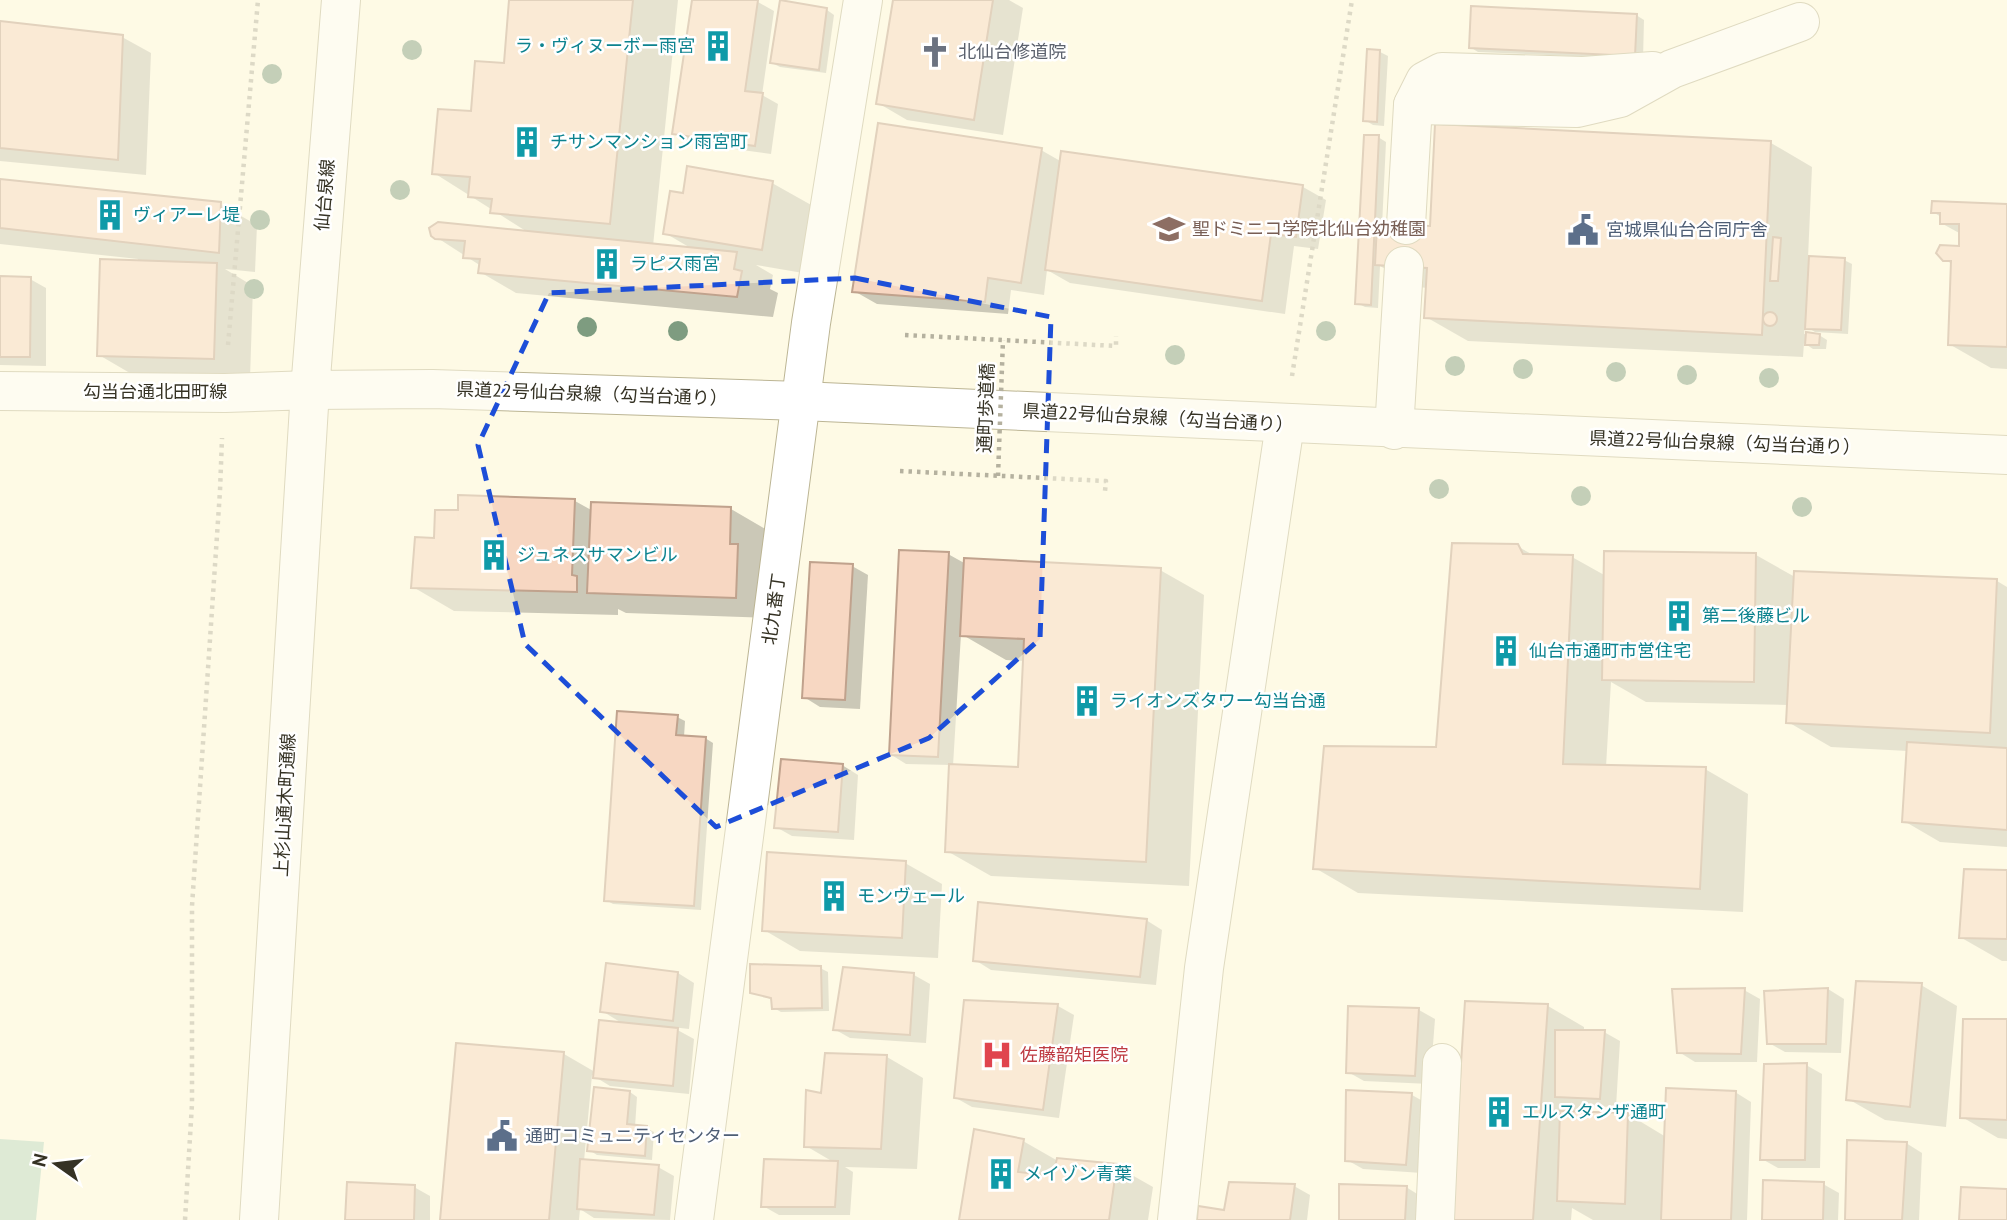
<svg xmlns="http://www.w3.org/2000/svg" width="2007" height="1220" font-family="'PT Sans','Noto Sans JP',sans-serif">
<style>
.green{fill:#b9d8c2}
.shadow{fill:#0003;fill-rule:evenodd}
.building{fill:#f7d7c2;stroke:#c0a28d;stroke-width:2}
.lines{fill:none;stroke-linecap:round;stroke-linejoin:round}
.minor-casing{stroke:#bcb594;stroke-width:40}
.major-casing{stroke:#bcb594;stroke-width:40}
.path{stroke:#b5b19f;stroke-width:4.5;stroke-dasharray:3.5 5;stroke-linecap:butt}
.minor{stroke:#fff;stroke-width:38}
.major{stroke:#fff;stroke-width:38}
.path-bridge{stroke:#b5b19f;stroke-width:4.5;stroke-dasharray:3.5 5;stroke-linecap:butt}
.tree{fill:#7e9c80}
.marked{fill:none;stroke:#1d4ed8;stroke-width:5;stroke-dasharray:14 9;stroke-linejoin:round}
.labels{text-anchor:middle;stroke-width:5;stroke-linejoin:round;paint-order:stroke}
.culture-label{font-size:18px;fill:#0d838f;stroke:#fff;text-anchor:start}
.worship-label{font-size:18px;fill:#5b616d;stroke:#fff;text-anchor:start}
.street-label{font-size:18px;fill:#353224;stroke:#fff}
.education-label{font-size:18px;fill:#785e54;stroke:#fff;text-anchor:start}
.service-label{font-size:18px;fill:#4e5e75;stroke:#fff;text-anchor:start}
.health-label{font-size:18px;fill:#be3a42;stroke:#fff;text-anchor:start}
</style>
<rect width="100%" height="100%" fill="#fefae5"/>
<path class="green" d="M0 1139 44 1142 36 1220H0Z"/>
<g class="shadow">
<path d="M510 0H678L653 246 694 250 665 233 684 195 772 183 813 206 803 273 756 265 773 275 770 289 778 293 773 317 516 293 480 272 481 266 436 237 529 233 434 173 505 65Z"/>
<path d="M694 0H744L758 2 774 11 762 95 778 104 771 154 690 143 674 133Z"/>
<path d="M895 0H1009L1023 8 1003 135 907 120 878 103Z"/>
<path d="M827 10 834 15 826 73 780 67 772 63Z"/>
<path d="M1636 15 1644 20 1643 59 1478 52 1470 47Z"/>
<path d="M0 23 122 37 151 53 146 175 0 161Z"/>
<path d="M1380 52 1388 56 1384 126 1373 125 1365 120Z"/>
<path d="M1378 137 1386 142 1382 226 1431 228 1771 143 1812 167 1808 258 1844 260 1852 264 1848 334 1815 332 1805 326 1804 334 1819 335 1827 340 1826 349H1813L1804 343 1803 357 1468 341 1426 317 1428 288 1418 287 1380 266 1378 308 1365 307 1357 303Z"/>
<path d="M1041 150 1062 162 1303 187 1326 200 1318 249 1294 246 1285 314 1070 283 1047 270 1044 295 1011 290 1008 314 877 304 854 291Z"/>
<path d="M0 181 220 204 257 225 255 272 225 269 253 286 250 379 135 376 99 355 138 259 0 244Z"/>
<path d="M2007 206V369L1991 368 1949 344 1952 264 1944 259 1961 248V234L1941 223V217L1933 212Z"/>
<path d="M0 278 30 279 46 288V366L0 365Z"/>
<path d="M575 501 593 511 731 509 767 530 772 618 626 613 618 609V615L454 611 413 587 436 540 460 512Z"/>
<path d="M1517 546 1535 556 1572 557 1606 576 1756 555 1795 577 1997 581 2007 587V847L1940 842 1904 821 1908 751 1831 747 1788 722V705L1646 702 1611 682 1606 767 1705 769 1748 794 1743 912 1358 893 1315 868 1438 749Z"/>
<path d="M948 554 966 564 1160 570 1204 595 1189 886 991 876 947 851 951 765 906 764 890 754ZM961 634 1006 660 1025 661 1019 769 953 766Z"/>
<path d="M852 566 868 575 860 709 820 707 804 697Z"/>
<path d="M677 717 685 721 684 737 705 738 713 743 701 910 613 904 606 900Z"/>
<path d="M842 765 858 775 854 840 792 836 776 827Z"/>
<path d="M905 863 942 884 938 958 800 951 764 930Z"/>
<path d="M2007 872V961H2002L1960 937Z"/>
<path d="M1146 920 1162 930 1156 985 991 970 975 960Z"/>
<path d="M820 968 828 972 829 1011 781 1012 774 1008 773 1000 752 992Z"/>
<path d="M678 973 694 983 689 1029 672 1027 694 1039 689 1094 610 1086 592 1075 584 1161 658 1167 674 1176 670 1220 594 1218 580 1209 579 1220H442L564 1054 595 1072 625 1025 602 1011Z"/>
<path d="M914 975 930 984 926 1043 850 1038 834 1029Z"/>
<path d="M1921 985 1957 1006 1946 1127 1885 1120 1848 1099Z"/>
<path d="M1828 989 1844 999 1841 1053 1785 1052 1769 1043Z"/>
<path d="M1744 990 1760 999 1757 1062H1695L1679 1052Z"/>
<path d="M1058 1006 1074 1015 1059 1118 972 1107 956 1098Z"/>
<path d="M1548 1006 1584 1027V1032H1604L1620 1041 1616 1107 1579 1106 1578 1113 1628 1114 1666 1137 1735 1092 1751 1102 1747 1220H1593L1572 1208 1571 1220H1453Z"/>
<path d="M1419 1010 1435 1019 1430 1084 1364 1081 1348 1072Z"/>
<path d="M2007 1021V1139L1998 1138 1962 1117Z"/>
<path d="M827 1055 887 1057 923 1078 917 1169 845 1167 853 1172 850 1215H779L763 1206 835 1163 806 1146 823 1095Z"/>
<path d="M1806 1065 1822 1074 1820 1168H1778L1762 1159Z"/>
<path d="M630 1092 637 1097 635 1127 646 1128 654 1132 652 1160 597 1155 589 1150Z"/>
<path d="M1412 1095 1428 1104 1422 1173 1363 1169 1347 1160Z"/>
<path d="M1023 1141 1058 1161 1116 1166 1153 1187 1148 1220H961Z"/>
<path d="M1906 1143 1922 1153 1919 1220H1846Z"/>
<path d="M1823 1184 1839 1193 1838 1220H1764Z"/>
<path d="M1294 1186 1310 1195 1307 1220H1198Z"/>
<path d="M414 1187 430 1196V1220H347Z"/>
<path d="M1406 1187 1422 1197 1421 1220H1341Z"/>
</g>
<g class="building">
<path d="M509 0H633L610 224 490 213 492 199 468 197 470 177 432 174 438 109 471 111 475 61 504 63Z"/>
<path d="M692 0H758L745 91 763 93 755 146 672 134Z"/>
<path d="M780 0 827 8 819 70 770 63Z"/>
<path d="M893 0H993L974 120 876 104Z"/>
<path d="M1471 6 1637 14 1635 56 1469 48Z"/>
<path d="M0 21 123 35 118 160 0 148Z"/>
<path d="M1367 49 1380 50 1377 122 1363 121Z"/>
<path d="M878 123 1042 148 1021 283 988 278 985 302 852 292Z"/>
<path d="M1435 124 1771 141 1762 335 1424 318 1427 268 1375 265 1377 224 1430 226Z"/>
<path d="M1364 135H1379L1371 305 1355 304Z"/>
<path d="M1061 151 1303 185 1296 237 1271 234 1262 301 1045 270Z"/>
<path d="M687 166 773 181 762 250 663 234 670 191 683 193Z"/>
<path d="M0 179 221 202 219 253 0 228Z"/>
<path d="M1932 201 2007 204V347L1948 345 1951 261H1943L1936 253 1940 245 1959 246V224H1940V213H1931Z"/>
<path d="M438 222 737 252 734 269 742 271 737 297 478 273 480 259 463 258 465 241 435 239 431 236 429 228Z"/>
<path d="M1773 237 1781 238 1778 281H1770Z"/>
<path d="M1809 256 1845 258 1841 330 1805 329Z"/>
<path d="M100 259 217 263 214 359 97 356Z"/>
<path d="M0 276 31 277 30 357H0Z"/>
<circle cx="1770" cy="319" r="7"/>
<path d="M1806 332 1820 334 1819 345H1805Z"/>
<path d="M458 495 575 499 572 575 577 576V592L411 588 415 537 434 538 435 510H458Z"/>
<path d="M591 502 731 507 730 544H738L736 598 587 593Z"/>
<path d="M1452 543 1518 544 1523 554 1573 555 1563 764 1706 767 1700 889 1313 869 1324 746 1436 747Z"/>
<path d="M899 550 949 552 938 757 889 755Z"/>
<path d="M1604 551 1756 553 1754 682 1602 680Z"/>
<path d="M964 558 1161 568 1146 862 945 852 949 764 1018 767 1024 639 960 636Z"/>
<path d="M810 562 853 564 845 700 802 698Z"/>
<path d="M1794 571 1997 579 1990 733 1786 723Z"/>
<path d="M617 711 678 715 676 735 706 737 694 906 604 901Z"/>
<path d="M1907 742 2007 748V830L1902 822Z"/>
<path d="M781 759 843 764 838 832 774 828Z"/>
<path d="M767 852 906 861 902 938 762 931Z"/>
<path d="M1964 869 2007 870V939L1959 938Z"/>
<path d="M978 902 1147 919 1140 977 973 961Z"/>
<path d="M606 963 678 972 673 1021 600 1012Z"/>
<path d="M750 964 821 966 822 1008 772 1009 771 998 750 993Z"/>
<path d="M843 967 914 973 910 1035 833 1030Z"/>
<path d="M1856 981 1922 983 1910 1107 1846 1100Z"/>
<path d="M1745 988 1741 1054 1677 1053 1672 989Z"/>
<path d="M1828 988 1826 1044H1767L1764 991Z"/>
<path d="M964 1000 1058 1004 1043 1110 954 1098Z"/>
<path d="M1465 1001 1548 1004 1533 1220H1451Z"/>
<path d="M1348 1006 1419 1008 1415 1076 1346 1073Z"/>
<path d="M1963 1019H2007V1120L1960 1118Z"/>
<path d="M599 1020 678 1028 673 1086 593 1078Z"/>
<path d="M1555 1030H1605L1600 1099 1555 1097Z"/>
<path d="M456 1043 564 1052 549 1220H440Z"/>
<path d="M825 1053 887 1055 881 1149 804 1147 806 1090 821 1093Z"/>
<path d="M1807 1063 1805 1160H1760L1764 1064Z"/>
<path d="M594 1087 630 1091 627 1124 647 1126 645 1156 587 1151Z"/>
<path d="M1666 1088 1736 1091 1731 1220H1661Z"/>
<path d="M1346 1090 1412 1093 1406 1165 1345 1161Z"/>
<path d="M1560 1111 1628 1113 1625 1204 1557 1201Z"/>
<path d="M974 1129 1024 1139 1018 1172 1053 1176 1057 1158 1117 1164 1109 1220H959Z"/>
<path d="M1847 1140 1907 1142 1902 1220H1845Z"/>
<path d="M580 1159 659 1165 654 1215 577 1209Z"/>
<path d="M764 1159 838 1161 835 1207H761Z"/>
<path d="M1763 1180 1824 1182 1823 1220H1762Z"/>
<path d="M347 1182 415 1185 414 1220H345Z"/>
<path d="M1229 1182 1295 1184 1290 1220H1197L1198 1206 1224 1210Z"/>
<path d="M1339 1184 1407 1186 1405 1220H1339Z"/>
<path d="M1961 1187 2007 1189V1220H1959Z"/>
</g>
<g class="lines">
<defs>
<g id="minor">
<path d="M1413 105 1577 108 1620 98 1672 69 1800 22"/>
<path d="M1406 225 1413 105 1425 81 1442 72 1583 76 1653 71"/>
<path d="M0 391 225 393 310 390 259 1220"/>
<path d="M1394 430 1404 266"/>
<path d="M694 1220 811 323 863 0"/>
<path d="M1177 1220 1204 968 1285 424"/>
<path d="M1435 1220 1442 1063"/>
</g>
<path id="major" d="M341 0 310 390 432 389 801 401 2007 455"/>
</defs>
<use href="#minor" class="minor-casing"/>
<use href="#major" class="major-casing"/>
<g class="path">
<path d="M905 335 1116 346V336"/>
<path d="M228 345 258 0"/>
<path d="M1292 376 1352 0"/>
<path d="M900 471 1106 481 1105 491"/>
<path d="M185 1220 192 1104V906L220 491 222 438"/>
</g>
<use href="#minor" class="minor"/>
<use href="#major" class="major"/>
<path class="path-bridge" d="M998 476 1003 340"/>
</g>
<g class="tree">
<circle cx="412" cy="50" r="10"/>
<circle cx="272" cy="74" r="10"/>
<circle cx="400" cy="190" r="10"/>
<circle cx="260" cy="220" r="10"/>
<circle cx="254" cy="289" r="10"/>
<circle cx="587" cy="327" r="10"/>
<circle cx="678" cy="331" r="10"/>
<circle cx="1326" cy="331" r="10"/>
<circle cx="1175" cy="355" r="10"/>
<circle cx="1455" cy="366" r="10"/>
<circle cx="1523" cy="369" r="10"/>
<circle cx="1616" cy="372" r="10"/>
<circle cx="1687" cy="375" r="10"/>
<circle cx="1769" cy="378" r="10"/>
<circle cx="1439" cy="489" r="10"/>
<circle cx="1581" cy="496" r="10"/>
<circle cx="1802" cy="507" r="10"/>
</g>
<path d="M0 0H2007V1220H0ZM855 278 1051 317 1040 639 929 738 716 827 525 644 478 445 549 293Z" fill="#fefae5" fill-opacity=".55" fill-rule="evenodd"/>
<path class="marked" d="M855 278 1051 317 1040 639 929 738 716 827 525 644 478 445 549 293Z"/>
<defs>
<symbol id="building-bare" viewBox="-9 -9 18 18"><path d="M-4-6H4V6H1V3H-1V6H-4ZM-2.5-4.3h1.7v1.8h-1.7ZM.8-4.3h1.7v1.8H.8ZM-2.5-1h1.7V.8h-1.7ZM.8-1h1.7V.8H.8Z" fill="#0f9aa8" stroke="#fff" stroke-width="2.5" paint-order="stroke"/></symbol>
<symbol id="church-bare" viewBox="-9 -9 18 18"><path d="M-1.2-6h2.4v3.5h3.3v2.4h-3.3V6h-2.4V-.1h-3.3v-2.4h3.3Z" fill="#6b7280" stroke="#fff" stroke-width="2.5" paint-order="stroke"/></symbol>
<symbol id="school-bare" viewBox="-9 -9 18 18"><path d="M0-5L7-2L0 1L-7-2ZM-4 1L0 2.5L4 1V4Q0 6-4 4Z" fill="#8d6e63" stroke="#fff" stroke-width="2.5" paint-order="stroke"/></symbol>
<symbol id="civic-bare" viewBox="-9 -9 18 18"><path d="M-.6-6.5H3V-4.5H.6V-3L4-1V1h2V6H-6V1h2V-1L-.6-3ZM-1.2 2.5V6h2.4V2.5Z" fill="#5c6f8a" stroke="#fff" stroke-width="2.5" paint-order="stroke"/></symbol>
<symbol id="hospital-bare" viewBox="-9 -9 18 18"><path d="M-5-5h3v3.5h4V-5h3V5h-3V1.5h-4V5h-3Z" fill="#e0444e" stroke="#fff" stroke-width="2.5" paint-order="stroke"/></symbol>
</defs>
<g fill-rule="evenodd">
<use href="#building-bare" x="696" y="24" width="44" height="44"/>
<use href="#church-bare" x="913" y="30" width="44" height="44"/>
<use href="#building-bare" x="505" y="120" width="44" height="44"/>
<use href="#building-bare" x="88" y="193" width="44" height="44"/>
<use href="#school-bare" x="1147" y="207" width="44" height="44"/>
<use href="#civic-bare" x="1561" y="208" width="44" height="44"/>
<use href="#building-bare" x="585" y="242" width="44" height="44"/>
<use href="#building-bare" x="472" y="533" width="44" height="44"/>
<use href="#building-bare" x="1657" y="594" width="44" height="44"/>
<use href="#building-bare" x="1484" y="629" width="44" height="44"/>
<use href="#building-bare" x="1065" y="679" width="44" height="44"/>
<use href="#building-bare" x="812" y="874" width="44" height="44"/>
<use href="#hospital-bare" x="975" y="1033" width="44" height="44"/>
<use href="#building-bare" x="1477" y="1090" width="44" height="44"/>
<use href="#civic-bare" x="480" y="1114" width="44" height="44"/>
<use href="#building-bare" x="979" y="1152" width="44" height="44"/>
</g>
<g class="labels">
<g class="culture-label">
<text x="695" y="52" text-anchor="end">ラ・ヴィヌーボー雨宮</text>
<text x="550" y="148">チサンマンション雨宮町</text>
<text x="133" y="221">ヴィアーレ堤</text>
<text x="630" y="270">ラピス雨宮</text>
<text x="517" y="561">ジュネスサマンビル</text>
<text x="1702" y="622">第二後藤ビル</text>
<text x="1529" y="657">仙台市通町市営住宅</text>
<text x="1110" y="707">ライオンズタワー勾当台通</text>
<text x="857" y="902">モンヴェール</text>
<text x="1522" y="1118">エルスタンザ通町</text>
<text x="1024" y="1180">メイゾン青葉</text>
</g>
<g class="worship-label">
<text x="958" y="58">北仙台修道院</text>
</g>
<g class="street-label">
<text transform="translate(325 195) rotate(-85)" y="6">仙台泉線</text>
<text x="155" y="398">勾当台通北田町線</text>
<text transform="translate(592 394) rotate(2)" y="6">県道22号仙台泉線（勾当台通り）</text>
<text transform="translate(986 408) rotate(-88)" y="6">通町歩道橋</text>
<text transform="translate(1158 418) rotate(3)" y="6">県道22号仙台泉線（勾当台通り）</text>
<text transform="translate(1725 443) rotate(2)" y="6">県道22号仙台泉線（勾当台通り）</text>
<text transform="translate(774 609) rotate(-82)" y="6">北九番丁</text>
<text transform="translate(285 805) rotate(-87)" y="6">上杉山通木町通線</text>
</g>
<g class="education-label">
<text x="1192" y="235">聖ドミニコ学院北仙台幼稚園</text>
</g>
<g class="service-label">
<text x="1606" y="236">宮城県仙台合同庁舎</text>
<text x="525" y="1142">通町コミュニティセンター</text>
</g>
<g class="health-label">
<text x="1020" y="1061">佐藤韶矩医院</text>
</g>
</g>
<g transform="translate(56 1164) rotate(284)" stroke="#ffffff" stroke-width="5" paint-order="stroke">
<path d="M0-5L12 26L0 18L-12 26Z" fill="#353224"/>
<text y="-10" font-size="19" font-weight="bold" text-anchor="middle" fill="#353224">N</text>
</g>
</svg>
